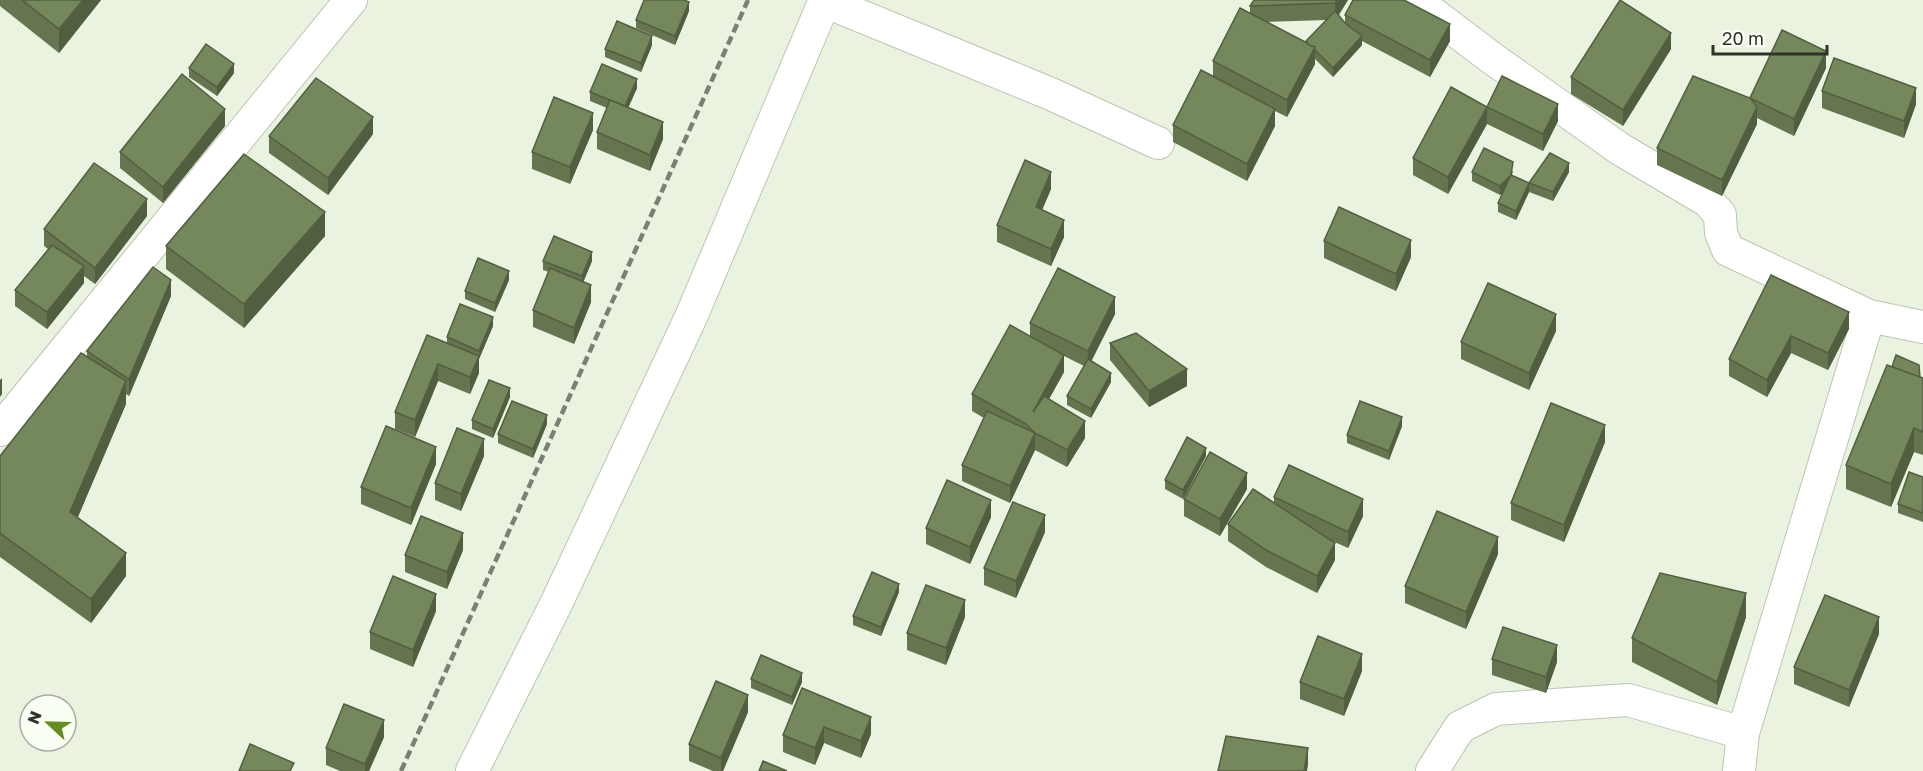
<svg xmlns="http://www.w3.org/2000/svg" width="1923" height="771" font-family="'Golos Text',sans-serif">
<style>
.lines{fill:none;stroke-linecap:round;stroke-linejoin:round}
.street-casing{stroke:#bcc5b2;stroke-width:34}
.street{stroke:#fff;stroke-width:32}
.rail{stroke:#7a8073;stroke-width:4.5;stroke-dasharray:9 4.5;stroke-linecap:butt}
.wall{fill:#64754f;fill-rule:evenodd}
.shaded-wall{fill:#515f40}
.building{fill:#74885c;stroke:#515f40;stroke-width:1.5}
</style>
<rect width="100%" height="100%" fill="#e9f3df"/>
<g class="lines">
<defs>
<g id="street">
<path d="M1415 0 1493 59 1620 149 1708 201 1720 215 1721 233 1728 250 1869 316 1923 327"/>
<path d="M824 1 1051 94 1158 143"/>
<path d="M0 430 351 0"/>
<path d="M472 771 556 604 691 317 825 0"/>
<path d="M1432 771 1460 727 1496 709 1628 700 1743 733"/>
<path d="M1739 771 1743 733 1869 316"/>
</g>
</defs>
<use href="#street" class="street-casing"/>
<use href="#street" class="street"/>
<path class="rail" d="M401 771 748 0"/>
</g>
<g class="wall">
<path d="M0 0H101L59 53 0 6Z"/>
<path d="M1254 0H1348L1339 15 1345 23V15L1450 41 1430 77 1362 41V45L1333 77 1315 59V64L1287 117 1275 111V126L1247 181 1173 142V125L1213 76V61L1250 14V6ZM1327 20 1306 41V43L1266 22Z"/>
<path d="M689 11 675 45 636 28V20Z"/>
<path d="M652 45 641 72 605 57V49Z"/>
<path d="M1671 49 1623 126 1571 94V77Z"/>
<path d="M189 68 234 73 217 96 189 77Z"/>
<path d="M1826 68 1794 136 1757 118V124L1722 196 1657 165V148L1750 98Z"/>
<path d="M637 88 628 108 663 139 650 171 597 149V132L607 108 590 101V92Z"/>
<path d="M1822 91 1916 104 1904 138 1822 108Z"/>
<path d="M1487 107 1558 121 1543 151 1487 124Z"/>
<path d="M1487 124 1448 194 1413 175V158Z"/>
<path d="M225 126 163 203 120 168V152Z"/>
<path d="M593 130 570 184 532 169V152Z"/>
<path d="M373 134 328 195 269 153V136Z"/>
<path d="M1513 171 1512 175 1529 192 1516 220 1498 212V203L1503 193 1500 195 1472 181V172Z"/>
<path d="M1569 172 1553 201 1529 192V183Z"/>
<path d="M1051 189 1042 210 1064 237 1051 266 997 242V225Z"/>
<path d="M147 216 95 284 84 276V283L47 329 15 306V290L48 249 44 246V229Z"/>
<path d="M325 236 244 328 166 269V246Z"/>
<path d="M1324 241 1411 257 1396 291 1324 258Z"/>
<path d="M543 261H592L583 282 591 302 574 344 533 327V310L549 272 543 270Z"/>
<path d="M1771 275 1849 329 1828 370 1791 353 1767 397 1729 376V359Z"/>
<path d="M509 280 495 312 465 299V291Z"/>
<path d="M171 296 129 396 126 394V404L78 517 126 576 91 623 0 557V456L87 356V351Z"/>
<path d="M1115 314 1091 361 1111 382 1091 418 1067 405V396L1084 366 1064 356V372L1049 399 1085 438 1067 467 1035 450 1010 503 962 481V465L984 418 972 411V394L1030 337V323Z"/>
<path d="M493 326 479 359V373L470 394 438 381 415 437 395 429V412L447 343V337Z"/>
<path d="M1556 331 1529 390 1461 359V342Z"/>
<path d="M1110 343 1187 386 1149 407 1110 360Z"/>
<path d="M1920 378H1923V455L1914 452 1891 507 1846 489V465Z"/>
<path d="M510 397 493 438 472 429V420Z"/>
<path d="M547 424 533 458 498 443V434Z"/>
<path d="M1402 426 1389 460 1347 443V435Z"/>
<path d="M1605 442 1564 542 1511 520V503Z"/>
<path d="M484 456 461 511 435 500V483Z"/>
<path d="M1206 456 1183 499 1165 489V480Z"/>
<path d="M436 464 411 525 361 504V487Z"/>
<path d="M1923 477V522L1898 513V504Z"/>
<path d="M1247 489 1220 536 1184 516V499Z"/>
<path d="M1274 497 1363 516 1348 548 1330 540 1335 560 1317 593 1266 567 1228 541V524L1274 503Z"/>
<path d="M991 517 970 564 926 544V528Z"/>
<path d="M1045 532 1016 598 984 585V568Z"/>
<path d="M463 550 447 589 405 572V555Z"/>
<path d="M1498 554 1466 629 1405 603V586Z"/>
<path d="M899 592 881 636 853 625V616Z"/>
<path d="M436 611 413 667 370 649V632Z"/>
<path d="M965 617 946 665 907 650V633Z"/>
<path d="M1746 617 1717 705 1632 662V638Z"/>
<path d="M1879 634 1849 707 1794 684V667Z"/>
<path d="M1492 659 1557 662 1546 693 1492 675Z"/>
<path d="M1362 671 1344 716 1300 699V682Z"/>
<path d="M751 679 802 682 792 705 751 688Z"/>
<path d="M802 688 871 734 861 758 824 743 815 765 783 752V735Z"/>
<path d="M748 712 723 771H713L689 761V744Z"/>
<path d="M384 737 369 771H340L326 765V748Z"/>
</g>
<g class="shaded-wall">
<path d="M83 0H101L59 53V29Z"/>
<path d="M1337 0H1348L1335 19V3Z"/>
<path d="M689 2V11L675 45V36Z"/>
<path d="M1450 24V41L1430 77V60Z"/>
<path d="M1671 33V49L1623 126V110Z"/>
<path d="M652 36V45L641 72V63Z"/>
<path d="M1362 36V45L1333 77V68Z"/>
<path d="M1315 47V64L1287 117V100Z"/>
<path d="M1826 51V68L1794 136V119Z"/>
<path d="M234 64V73L217 96V87Z"/>
<path d="M637 79V88L625 115V106Z"/>
<path d="M1916 88V104L1904 138V121Z"/>
<path d="M1558 104V121L1543 151V134Z"/>
<path d="M1487 107V124L1448 194V177Z"/>
<path d="M1757 107V124L1722 196V180Z"/>
<path d="M225 109V126L163 203V187Z"/>
<path d="M1275 109V126L1247 181V164Z"/>
<path d="M593 113V130L570 184V167Z"/>
<path d="M373 117V134L328 195V178Z"/>
<path d="M663 122V139L650 171V155Z"/>
<path d="M1569 163V172L1553 201V192Z"/>
<path d="M1051 172V189L1036 224V207Z"/>
<path d="M1511 175V184L1500 195V186Z"/>
<path d="M1529 183V192L1516 220V211Z"/>
<path d="M147 199V216L95 284V268Z"/>
<path d="M325 212V236L244 328V304Z"/>
<path d="M1064 220V237L1051 266V249Z"/>
<path d="M1411 240V257L1396 291V274Z"/>
<path d="M592 252V261L582 285V276Z"/>
<path d="M84 266V283L47 329V312Z"/>
<path d="M509 271V280L495 312V303Z"/>
<path d="M171 280V296L129 396V379Z"/>
<path d="M591 285V302L574 344V328Z"/>
<path d="M1115 297V314L1088 368V351Z"/>
<path d="M1849 312V329L1828 370V353Z"/>
<path d="M1556 314V331L1529 390V373Z"/>
<path d="M493 317V326L479 359V373L470 394V377L479 356V351Z"/>
<path d="M1791 336V353L1767 397V380Z"/>
<path d="M1064 355V372L1033 428V412Z"/>
<path d="M438 364V381L415 437V420Z"/>
<path d="M1187 369V386L1149 407V391Z"/>
<path d="M1111 373V382L1091 418V409Z"/>
<path d="M2 378V394L0 397V380Z"/>
<path d="M126 381V404L70 535V512Z"/>
<path d="M510 388V397L493 438V429Z"/>
<path d="M547 415V424L533 458V449Z"/>
<path d="M1402 417V426L1389 460V451Z"/>
<path d="M1085 421V438L1067 467V450Z"/>
<path d="M1605 425V442L1564 542V525Z"/>
<path d="M1914 428V452L1891 507V484Z"/>
<path d="M1035 433V450L1010 503V486Z"/>
<path d="M484 439V456L461 511V494Z"/>
<path d="M436 447V464L411 525V508Z"/>
<path d="M1206 448V456L1183 499V490Z"/>
<path d="M1247 473V489L1220 536V519Z"/>
<path d="M1363 499V516L1348 548V532Z"/>
<path d="M991 500V517L970 564V547Z"/>
<path d="M1045 515V532L1016 598V581Z"/>
<path d="M463 533V550L447 589V572Z"/>
<path d="M1498 537V554L1466 629V612Z"/>
<path d="M1335 543V560L1317 593V576Z"/>
<path d="M126 553V576L91 623V599Z"/>
<path d="M899 584V592L881 636V627Z"/>
<path d="M1746 593V617L1717 705V682Z"/>
<path d="M436 594V611L413 667V650Z"/>
<path d="M965 600V617L946 665V648Z"/>
<path d="M1879 617V634L1849 707V690Z"/>
<path d="M1557 645V662L1546 693V677Z"/>
<path d="M1362 654V671L1344 716V699Z"/>
<path d="M802 673V682L792 705V697Z"/>
<path d="M748 695V712L723 771H721V758Z"/>
<path d="M871 717V734L861 758V741Z"/>
<path d="M384 720V737L369 771H365V764Z"/>
<path d="M824 727V743L815 765V748Z"/>
<path d="M1308 748V765L1307 771H1304Z"/>
</g>
<g class="building">
<path d="M22 0H83L59 29Z"/>
<path d="M644 0H684L689 2 675 36 636 20Z"/>
<path d="M1254 0H1337L1335 3 1250 6Z"/>
<path d="M1353 0H1404L1450 24 1430 60 1345 15Z"/>
<path d="M1620 0 1671 33 1623 110 1571 77Z"/>
<path d="M1240 8 1315 47 1287 100 1213 61Z"/>
<path d="M1335 11 1345 23 1362 36 1333 68 1315 50V47L1309 45 1306 41Z"/>
<path d="M617 21 652 36 641 63 605 49Z"/>
<path d="M1782 30 1826 51 1794 119 1750 98Z"/>
<path d="M206 44 234 64 217 87 189 68Z"/>
<path d="M1834 58 1916 88 1904 121 1822 91Z"/>
<path d="M602 64 637 79 625 106 590 92Z"/>
<path d="M1201 70 1275 109 1247 164 1173 125Z"/>
<path d="M182 74 225 109 163 187 120 152Z"/>
<path d="M1502 76 1558 104 1543 134 1487 107Z"/>
<path d="M1693 76 1750 98 1757 107 1722 180 1657 148Z"/>
<path d="M316 78 373 117 328 178 269 136Z"/>
<path d="M1451 87 1487 107 1448 177 1413 158Z"/>
<path d="M554 97 593 113 570 167 532 152Z"/>
<path d="M610 100 663 122 650 155 597 132Z"/>
<path d="M1484 148 1513 162 1511 175 1529 183 1516 211 1498 203 1511 175 1500 186 1472 172Z"/>
<path d="M1550 153 1569 163 1553 192 1529 183Z"/>
<path d="M244 154 325 212 244 304 166 246Z"/>
<path d="M1025 160 1051 172 1036 207 1064 220 1051 249 997 225Z"/>
<path d="M94 163 147 199 95 268 44 229Z"/>
<path d="M1339 207 1411 240 1396 274 1324 241Z"/>
<path d="M554 236 592 252 582 276 543 261Z"/>
<path d="M52 245 84 266 47 312 15 290Z"/>
<path d="M478 258 509 271 495 303 465 291Z"/>
<path d="M153 267 171 280 129 379 87 351Z"/>
<path d="M550 268 591 285 574 328 533 310Z"/>
<path d="M1058 268 1115 297 1088 351 1030 323Z"/>
<path d="M1771 275 1849 312 1828 353 1791 336 1767 380 1729 359Z"/>
<path d="M1488 283 1556 314 1529 373 1461 342Z"/>
<path d="M460 304 493 317 479 351 447 337Z"/>
<path d="M1010 325 1064 355 1033 412 1044 396 1085 421 1067 450 1035 433 1026 424 972 394Z"/>
<path d="M1136 333 1187 369 1149 391 1110 343Z"/>
<path d="M427 335 479 356 470 377 438 364 415 420 395 412Z"/>
<path d="M81 353 126 381 70 512 126 553 91 599 0 533V456Z"/>
<path d="M1896 355 1919 365 1920 378 1892 367Z"/>
<path d="M1088 359 1111 373 1091 409 1067 396Z"/>
<path d="M1887 365 1923 378V432L1914 428 1891 484 1846 465Z"/>
<path d="M489 380 510 388 493 429 472 420Z"/>
<path d="M512 401 547 415 533 449 498 434Z"/>
<path d="M1360 401 1402 417 1389 451 1347 435Z"/>
<path d="M1551 403 1605 425 1564 525 1511 503Z"/>
<path d="M987 411 1035 433 1010 486 962 465Z"/>
<path d="M386 426 436 447 411 508 361 487Z"/>
<path d="M457 428 484 439 461 494 435 483Z"/>
<path d="M1187 437 1206 448 1183 490 1165 480Z"/>
<path d="M1210 452 1247 473 1220 519 1184 499Z"/>
<path d="M1289 465 1363 499 1348 532 1274 497Z"/>
<path d="M1909 472 1923 477V513L1898 504Z"/>
<path d="M947 480 991 500 970 547 926 528Z"/>
<path d="M1253 489 1335 543 1317 576 1266 550 1228 524Z"/>
<path d="M1013 502 1045 515 1016 581 984 568Z"/>
<path d="M1437 511 1498 537 1466 612 1405 586Z"/>
<path d="M421 516 463 533 447 572 405 555Z"/>
<path d="M872 572 899 584 881 627 853 616Z"/>
<path d="M1660 573 1746 593 1717 682 1632 638Z"/>
<path d="M393 576 436 594 413 650 370 632Z"/>
<path d="M926 585 965 600 946 648 907 633Z"/>
<path d="M1825 595 1879 617 1849 690 1794 667Z"/>
<path d="M1503 627 1557 645 1546 677 1492 659Z"/>
<path d="M1318 636 1362 654 1344 699 1300 682Z"/>
<path d="M761 655 802 673 792 697 751 679Z"/>
<path d="M716 681 748 695 721 758 689 744Z"/>
<path d="M802 688 871 717 861 741 824 727 815 748 783 735Z"/>
<path d="M344 704 384 720 365 764 326 748Z"/>
<path d="M1226 736 1308 748 1304 771H1218Z"/>
<path d="M250 744 294 763 290 771H239Z"/>
<path d="M763 761 787 771H759Z"/>
</g>
<g transform="translate(48 723) rotate(292)"><circle r="28" fill="#f9fff3" stroke="#a8ada3" stroke-width="1.5"/>
<path d="M0-4.5L10 22L0 15L-10 22Z" fill="#658e1e"/>
<text y="-9" font-size="16" font-weight="bold" text-anchor="middle" fill="#2e322a">N</text>
</g>
<path d="M1713 45v9h114v-9" fill="none" stroke="#2e322a" stroke-width="3"/>
<text x="1722" y="45" font-size="18" fill="#2e322a" stroke="#f9fff3" stroke-width="4.5" paint-order="stroke">20 m</text>
</svg>
